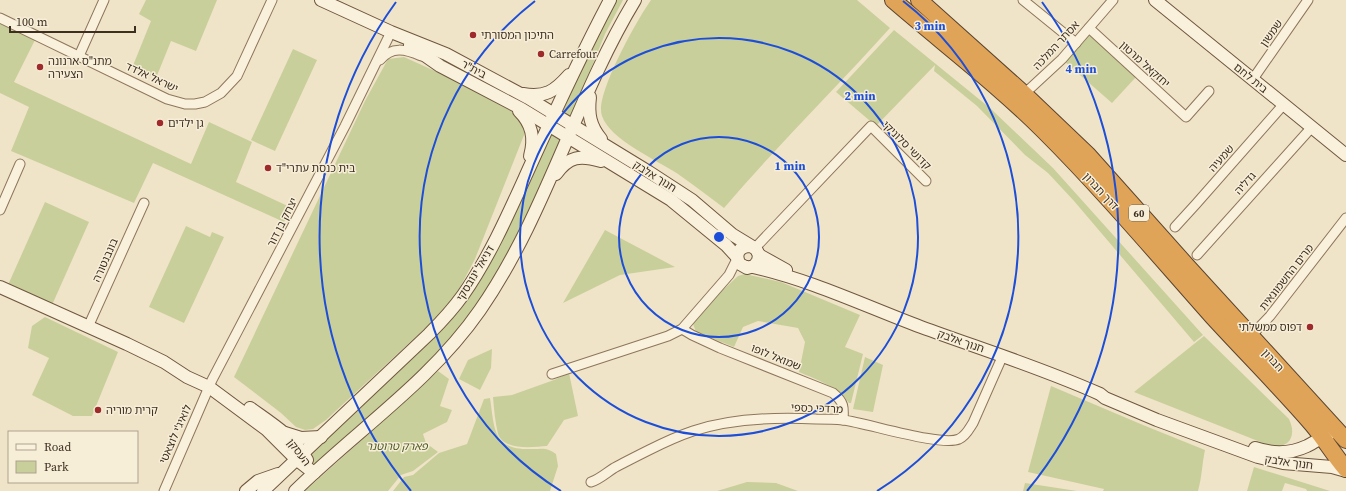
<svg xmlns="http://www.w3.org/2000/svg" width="1346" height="491" font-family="'Source Serif 4','Noto Sans Hebrew',serif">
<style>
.green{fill:#c9cf9b}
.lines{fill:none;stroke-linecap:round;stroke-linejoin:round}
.street-casing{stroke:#8d765c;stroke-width:11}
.secondary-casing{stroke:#6f573f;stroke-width:14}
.highway-casing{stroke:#5b4430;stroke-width:18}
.street{stroke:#faf1dc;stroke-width:9}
.secondary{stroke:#faf1dc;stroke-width:12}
.highway{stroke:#e0a458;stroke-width:16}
.ring{fill:none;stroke:#1d4ed8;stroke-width:2}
.poi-dot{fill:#9e2a2b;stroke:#f7eed8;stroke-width:1.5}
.labels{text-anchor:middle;stroke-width:3;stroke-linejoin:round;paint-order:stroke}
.shield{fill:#f7eed8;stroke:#756857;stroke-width:1}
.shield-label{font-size:10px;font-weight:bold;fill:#3d2e20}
.street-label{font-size:11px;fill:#3d2e20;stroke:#f7eed8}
.poi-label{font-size:11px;fill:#3d2e20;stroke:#f7eed8;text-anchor:start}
.park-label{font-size:11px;font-style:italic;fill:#4d5a26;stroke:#f7eed8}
.centre{fill:#1d4ed8;stroke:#f7eed8;stroke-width:2}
.ring-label{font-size:12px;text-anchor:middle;font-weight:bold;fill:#1d4ed8;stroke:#f7eed8;stroke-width:3;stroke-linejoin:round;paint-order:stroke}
</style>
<rect width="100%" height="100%" fill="#f0e4c8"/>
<g class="green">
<path d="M146 0H217L196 51 171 41 156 78 132 68 151 21 139 14Z"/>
<path d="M614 0H623L605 34 571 118 562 113 587 52Z"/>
<path d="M651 0H857L890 28C835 89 777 146 724 208 709 197 694 185 678 174 657 160 610 140 602 116 594 96 638 18 651 0Z"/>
<path d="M0 23 35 40 14 82 191 164 209 122 252 142 236 182 292 208 284 222 153 163 134 203 11 151 29 107 0 93Z"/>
<path d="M894 30 990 108 1053 168 1203 335 1194 342 1074 201 1048 173 1025 155 977 106 934 71 935 65 876 126 836 92Z"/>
<path d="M1089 34 1136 77 1112 103 1064 61Z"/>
<path d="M293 49 317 60 275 151 251 140Z"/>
<path d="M404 57 457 81 509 108 526 130 475 259 457 293 434 320 326 420 313 429 305 430 296 427 281 413 234 377 365 101 388 59Z"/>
<path d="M551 132 561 139C545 174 530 209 513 244 504 261 496 278 485 294 438 361 374 413 315 467L308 455 437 333Z"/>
<path d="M45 202 89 222 52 305 8 285Z"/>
<path d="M186 226 210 237 212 232 224 237 184 323 149 307Z"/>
<path d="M605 230 675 267 620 275 563 303Z"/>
<path d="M745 274 781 282 860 315 845 347 863 354 851 403H849C837 386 817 380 799 372L805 342 798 328 758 321 743 327 734 347 696 332 692 321 711 301 738 276Z"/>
<path d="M45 317 118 352 92 416H73L32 395 49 358 28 348 32 326Z"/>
<path d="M1204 336 1289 419C1298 438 1287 450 1268 445L1134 392Z"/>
<path d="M492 349 491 368 480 390 459 379 468 360Z"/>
<path d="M865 357 883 365 873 412 853 409Z"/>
<path d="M438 371 449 379 440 406 452 410 447 422 423 434 426 443 438 452 413 471 401 475 388 491H305Z"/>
<path d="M569 373 578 416 564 420 547 446C533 447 504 451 498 434 495 422 494 409 493 397L512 395 554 380Z"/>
<path d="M1051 386 1143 425 1205 450C1202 464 1202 477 1198 491H1103L1104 489 1028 472Z"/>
<path d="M490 398C495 430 492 450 532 449 544 449 546 447 556 454L558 466 550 491H393L404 477 413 475 439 453 467 444 484 399Z"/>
<path d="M1254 467 1330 491H1307L1306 489 1285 483 1282 491H1247Z"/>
<path d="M747 482 776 483 798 491H717Z"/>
<path d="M1025 483 1077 491H1023Z"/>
</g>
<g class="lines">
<defs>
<g id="street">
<path d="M1023 0 1076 43"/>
<path d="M0 18 167 99 185 104H195L205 102 221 93 237 76 272 0"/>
<path d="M1089 28 1186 117 1209 91"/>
<path d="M79 56 104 0"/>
<path d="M380 60C392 46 405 49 421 56"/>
<path d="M1253 79 1308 0"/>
<path d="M1022 96 1062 59 1113 0"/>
<path d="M0 210 20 164"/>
<path d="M1175 227 1196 204 1284 104"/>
<path d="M755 248 871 126 926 181"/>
<path d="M1197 255 1312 127"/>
<path d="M88 327 144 203"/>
<path d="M682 329 692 335 720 348 833 393C844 402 844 407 843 420"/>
<path d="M1248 339 1270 316 1346 218"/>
<path d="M552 374 668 336 682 329 729 275 737 259"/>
<path d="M591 482C600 479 606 473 614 468 625 462 637 456 649 450 663 443 678 436 693 431 732 418 776 417 816 419 825 419 834 419 843 420 867 423 942 447 959 439 966 436 969 429 973 423L1003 355"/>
<path d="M164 491 212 380 345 126 391 32"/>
</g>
<g id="secondary">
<path d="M321 0 391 32 446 54 528 98 649 172 692 200 733 235 756 249 759 255 758 261 754 266 747 268 740 264C734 255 739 246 750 246"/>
<path d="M1155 0 1346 155"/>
<path d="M410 45 440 66 522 109 671 200 726 245 737 257"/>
<path d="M523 94C545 98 555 91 569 75"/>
<path d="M590 97C588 114 590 126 601 139"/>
<path d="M519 111C532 124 535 138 530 156"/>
<path d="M556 174C569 156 580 155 601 161"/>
<path d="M759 255 786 270"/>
<path d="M753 267C811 280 865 306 921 327 981 349 1042 368 1100 394L1105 398 1157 420 1258 457 1283 463 1332 467 1346 471"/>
<path d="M0 287 127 344 164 362 187 377 209 387 267 430 296 459 314 473"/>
<path d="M250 408C271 423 294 437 307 460"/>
<path d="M285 433 301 438 321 437"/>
<path d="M1255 448C1273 454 1290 454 1307 446 1315 442 1322 437 1329 434"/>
<path d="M246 491 258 481 278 474"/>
<path d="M263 491 429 334C441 322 453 309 463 295 491 255 511 208 531 164 556 109 582 53 610 0"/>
<path d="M295 491C357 430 430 382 480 310 546 215 575 99 635 0"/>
</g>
<g id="highway">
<path d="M893 0C944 44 997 84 1044 131 1103 190 1157 254 1212 316 1245 352 1280 387 1312 424 1324 438 1334 455 1346 469"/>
<path d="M919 0 1024 94 1088 155 1187 266 1346 440"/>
</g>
</defs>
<use href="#street" class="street-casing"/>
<use href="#secondary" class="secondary-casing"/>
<use href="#highway" class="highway-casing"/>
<use href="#street" class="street"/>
<use href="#secondary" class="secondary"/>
<use href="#highway" class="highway"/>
</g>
<g class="ring">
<circle cx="719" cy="237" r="100"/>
<circle cx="719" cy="237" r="199"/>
<path d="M561 491A299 299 0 0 1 535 1M903 1A299 299 0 0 1 877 491"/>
<path d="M411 491A399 399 0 0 1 396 2M1042 2A399 399 0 0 1 1027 491"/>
</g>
<g class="poi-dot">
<circle cx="473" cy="35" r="4"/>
<circle cx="541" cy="54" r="4"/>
<circle cx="40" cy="67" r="4"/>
<circle cx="160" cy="123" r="4"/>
<circle cx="268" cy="168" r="4"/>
<circle cx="1310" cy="327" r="4"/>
<circle cx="98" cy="410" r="4"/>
</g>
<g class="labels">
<rect class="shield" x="1129" y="205" width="20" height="16" rx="3"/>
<g class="shield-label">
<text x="1139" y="217">60</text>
</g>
<g class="street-label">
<text transform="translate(1271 33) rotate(-55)" y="4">שמשון</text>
<text transform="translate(1056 45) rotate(-47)" y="4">אסתר המלכה</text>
<text transform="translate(1145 64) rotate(42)" y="4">יחזקאל מרטון</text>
<text transform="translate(474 69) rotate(28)" y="4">בית"ר</text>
<text transform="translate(152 77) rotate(25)" y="4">ישראל אלדד</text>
<text transform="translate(1251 78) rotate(39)" y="4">בית לחם</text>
<text transform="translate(907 145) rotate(45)" y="4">קדושי סלוניקי</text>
<text transform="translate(1221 158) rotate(-49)" y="4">שמעיה</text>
<text transform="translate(655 176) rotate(32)" y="4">חנוך אלבק</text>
<text transform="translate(1245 183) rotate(-48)" y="4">גדליה</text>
<text transform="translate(1101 191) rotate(47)" y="4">דרך חברון</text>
<text transform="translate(282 222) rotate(-63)" y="4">יצחק בן דור</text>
<text transform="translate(105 260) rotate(-66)" y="4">בונבנטורה</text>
<text transform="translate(475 273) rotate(-59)" y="4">דניאל ינובסקי</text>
<text transform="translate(1286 277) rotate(-52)" y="4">מרים החשמונאית</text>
<text transform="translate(961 341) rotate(19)" y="4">חנוך אלבק</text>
<text transform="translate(776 357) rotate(22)" y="4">שמואל לופו</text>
<text transform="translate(1273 360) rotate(47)" y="4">חברון</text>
<text transform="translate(817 408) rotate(2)" y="4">מרדכי כספי</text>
<text transform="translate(175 434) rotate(-66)" y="4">לואיג'י לוצאטי</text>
<text transform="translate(299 452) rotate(53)" y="4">העסקן</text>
<text transform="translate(1289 462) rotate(8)" y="4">חנוך אלבק</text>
</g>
<g class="poi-label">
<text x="481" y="39">התיכון המסורתי</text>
<text x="549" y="58">Carrefour</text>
<text x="48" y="65">מתנ"ס ארנונה<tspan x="48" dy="13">הצעירה</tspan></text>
<text x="168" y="127">גן ילדים</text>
<text x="276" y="172">בית כנסת עתרי"ד</text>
<text x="1302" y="331" text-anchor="end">דפוס ממשלתי</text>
<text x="106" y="414">קרית מוריה</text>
</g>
<g class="park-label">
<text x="397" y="450">פארק טרוטנר</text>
</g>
</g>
<circle cx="719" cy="237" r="6" class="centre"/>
<g class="ring-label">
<text x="930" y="30">3 min</text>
<text x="1081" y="73">4 min</text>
<text x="860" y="100">2 min</text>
<text x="790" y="170">1 min</text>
</g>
<rect x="8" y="431" width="130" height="52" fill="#f7eed8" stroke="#ada18e"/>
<rect x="16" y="444" width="20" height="6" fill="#faf1dc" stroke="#ada18e"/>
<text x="44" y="451" font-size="12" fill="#3d2e20">Road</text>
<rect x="16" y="461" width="20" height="12" fill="#c9cf9b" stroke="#ada18e"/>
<text x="44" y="471" font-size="12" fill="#3d2e20">Park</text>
<path d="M10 26v6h125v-6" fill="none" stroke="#3d2e20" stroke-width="2"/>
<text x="16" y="26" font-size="12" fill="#3d2e20" stroke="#f7eed8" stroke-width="3" paint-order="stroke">100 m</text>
</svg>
